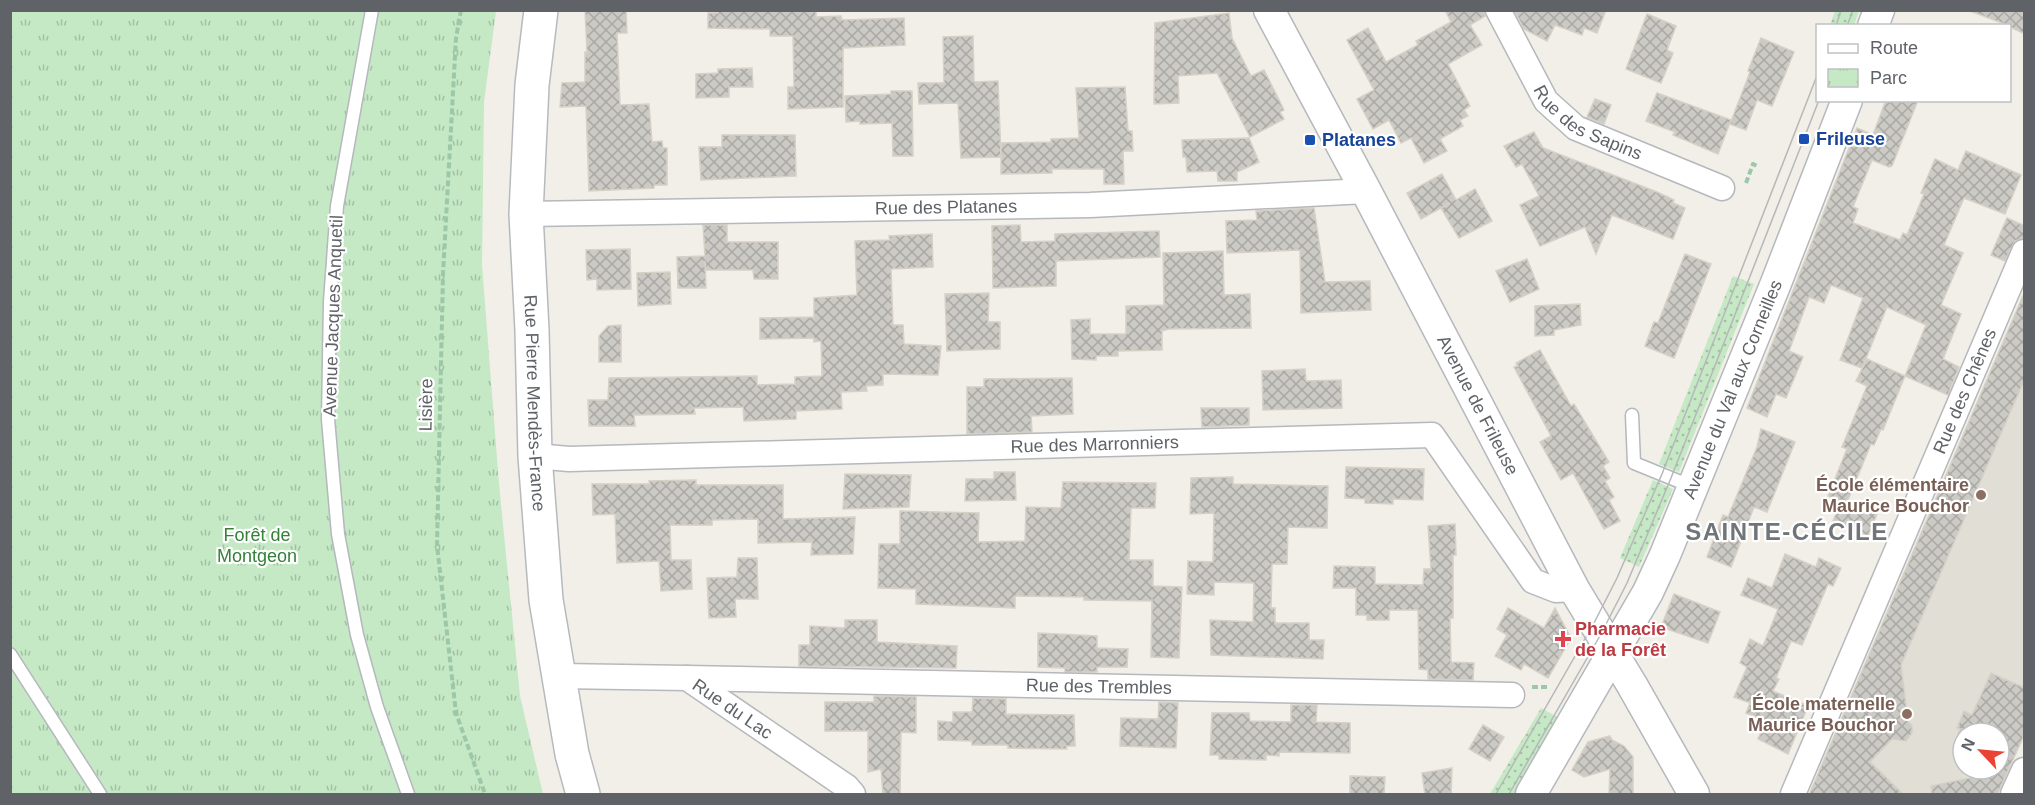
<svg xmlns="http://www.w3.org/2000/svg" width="2035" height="805" font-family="Arial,sans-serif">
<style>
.education{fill:#e1ded6;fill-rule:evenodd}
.grass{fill:url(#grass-dots)}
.park{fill:url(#park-tufts)}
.building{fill:url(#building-cross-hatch);stroke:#d6d1c6;stroke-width:1.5}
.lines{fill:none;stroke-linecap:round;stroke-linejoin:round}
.service-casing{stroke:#b5b8bc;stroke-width:15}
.minor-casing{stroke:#b5b8bc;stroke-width:27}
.tertiary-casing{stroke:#b5b8bc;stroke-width:33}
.secondary-casing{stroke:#b6babf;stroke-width:36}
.path{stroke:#9cc7a9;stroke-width:4;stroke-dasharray:6 3;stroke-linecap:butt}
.service{stroke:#fff;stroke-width:12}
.minor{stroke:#fff;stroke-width:24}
.tertiary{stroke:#fff;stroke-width:30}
.secondary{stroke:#fff;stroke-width:33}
.tram{stroke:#b6b7b8;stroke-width:1.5}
.transit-dot{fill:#1a4fb4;stroke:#fff;stroke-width:2}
.education-dot{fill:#8d6e63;stroke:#fff;stroke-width:2}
.health-dot{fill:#e0444e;stroke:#fff;stroke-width:2}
.labels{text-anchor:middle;stroke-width:4.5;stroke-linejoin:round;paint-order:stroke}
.street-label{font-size:18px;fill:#5f6368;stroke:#fff}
.transit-label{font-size:18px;font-weight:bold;fill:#164399;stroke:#fff;text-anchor:start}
.education-label{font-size:18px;font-weight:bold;fill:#785e54;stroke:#fff;text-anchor:end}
.park-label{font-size:18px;fill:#348238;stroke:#fff}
.health-label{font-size:18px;font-weight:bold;fill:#be3a42;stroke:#fff;text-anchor:start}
.district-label{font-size:24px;font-weight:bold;letter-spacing:1.5px;fill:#70757a;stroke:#fff}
</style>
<defs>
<pattern id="grass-dots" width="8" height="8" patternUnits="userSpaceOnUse" patternTransform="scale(1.5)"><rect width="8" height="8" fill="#c5e8c5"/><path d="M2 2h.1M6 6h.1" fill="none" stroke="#a3c0a4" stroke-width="1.8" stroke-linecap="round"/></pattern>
<pattern id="park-tufts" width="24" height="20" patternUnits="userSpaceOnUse" patternTransform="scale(1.5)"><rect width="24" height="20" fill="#c5e8c5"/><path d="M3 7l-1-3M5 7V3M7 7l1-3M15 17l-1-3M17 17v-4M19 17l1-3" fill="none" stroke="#a3c0a4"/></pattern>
<pattern id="building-cross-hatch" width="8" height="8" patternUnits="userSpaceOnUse" patternTransform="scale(1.5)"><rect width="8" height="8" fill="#cccac5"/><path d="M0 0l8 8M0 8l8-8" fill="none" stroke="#a9a8a4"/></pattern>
</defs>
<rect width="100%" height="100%" fill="#f1efe8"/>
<path class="education" d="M2006 334 2024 342V733L1997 794H1831L1836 778 1819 770ZM1963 733H1999V769H1963Z"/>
<g class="grass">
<path d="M1835 11V10L1859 11 1854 25H1830Z"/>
<path d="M1733 276 1754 284 1679 472 1659 464Z"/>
<path d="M1653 480 1673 489 1639 567 1620 558Z"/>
<path d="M1541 708 1559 718 1515 794H1490Z"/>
</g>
<path class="park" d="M10 11H496L484 102 482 265 499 484 520 696 543 794H11Z"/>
<g class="building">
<path d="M585 10H626L627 33H617L620 105 649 104 652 142 662 141 663 148H667V185H654V188L589 191 586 106 560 107 562 83 585 82V52H587Z"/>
<path d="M718 10H816V17L841 16 842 20 904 18 905 45 843 48V107L788 109V87H794L793 36H770V29L708 28V13H718Z"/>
<path d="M1445 10H1484L1485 16 1470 25 1482 45 1448 64 1470 106 1464 110 1468 116 1460 120 1463 126 1440 139 1447 151 1424 163 1411 138 1401 143 1389 120 1373 129 1357 99 1374 90 1347 40 1368 28 1386 62 1418 45 1416 41 1451 22Z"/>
<path d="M1514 10H1606L1597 33 1584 28 1582 35 1555 25 1547 41 1524 29Z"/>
<path d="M2025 10V34L2010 27V26L1970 11Z"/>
<path d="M1229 13 1232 38 1251 76 1264 70 1284 110 1280 112 1284 119 1250 137 1217 73 1178 76 1179 103 1154 104 1155 23Z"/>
<path d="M1647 14 1676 26 1667 50 1673 53 1661 83 1626 69Z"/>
<path d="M973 36 974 82 998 81 1001 157 961 158 958 103 919 104 918 83H944L943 37Z"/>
<path d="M1761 38 1794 52 1772 106 1757 100 1746 130 1730 124 1750 72 1748 71Z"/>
<path d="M752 68 753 87H729V97L696 98V74L718 73V69Z"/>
<path d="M1125 87 1128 131H1132L1133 151H1123L1124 184H1104V169H1052V173L1001 174V143L1051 142V139L1079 138 1076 88Z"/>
<path d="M891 91H912L913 156H893L892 123 860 124V121L846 122 845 96 891 94Z"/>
<path d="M1657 93 1731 120 1718 154 1673 135 1675 132 1646 121Z"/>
<path d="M1595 99 1611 105 1604 124 1587 117Z"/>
<path d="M1886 100H1918L1892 166 1889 167 1872 160 1853 207 1858 209 1853 223 1900 240 1903 233 1907 235 1924 194 1921 193 1935 159 1958 170 1966 151 2021 175 2005 214 1964 198 1944 245 1963 253 1941 305 1961 314 1943 359 1959 367 1948 395 1905 376 1883 430 1881 429 1874 445 1871 444 1848 500 1878 512 1868 536 1833 521 1841 501 1828 496 1847 449 1842 447 1867 386 1856 381 1867 359 1905 376 1926 325 1887 307 1862 368 1840 360 1863 298 1831 285 1824 303 1809 297 1789 351 1803 357 1786 398 1776 394 1767 417 1747 408 1857 128 1873 135Z"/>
<path d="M1534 132 1543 148 1657 192 1674 200 1673 203 1685 208 1673 239 1612 215 1596 254 1585 227 1540 246 1520 205 1539 196 1522 164 1516 167 1504 146Z"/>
<path d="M722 135H795L796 176 701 180 699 147H722Z"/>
<path d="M1249 138 1259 162 1237 172V181H1218L1217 171 1187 172 1186 157H1183L1182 140Z"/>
<path d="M1442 174 1456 200 1475 189 1492 221 1459 238 1441 208 1450 203 1421 219 1407 193Z"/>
<path d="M1314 208 1325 282 1370 281 1371 310 1301 313 1300 250 1227 253 1226 221 1257 220 1256 211Z"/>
<path d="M2007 218 2025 226V238L2015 241 2005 261 1991 255Z"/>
<path d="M703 225H727V242H778V279H754L753 270H706L705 261 706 288H678L677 257 705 256Z"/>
<path d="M1020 225 1021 242 1055 241V234L1159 231 1160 257 1056 261V286L993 288 992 226Z"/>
<path d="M932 234 933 267 891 269 893 325H903L904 344 941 346 938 375 883 374V385L866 386 867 391 841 392 842 409 796 411V419L744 421 743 407 694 408 695 414 634 415 635 426H589L588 400H608L609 378 757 376V385L795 384V377L822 376 821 341 814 342V338L760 339V318L814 317V298L857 295 855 241 890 240 889 236Z"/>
<path d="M630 249 631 289 597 290V279L587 280 586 250Z"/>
<path d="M1223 251 1224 295 1250 294 1251 328 1169 329 1162 331V350L1118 351V356H1096V360L1072 359 1071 320 1090 319V334H1126V306L1164 305 1163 253Z"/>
<path d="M1685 254 1711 264 1674 358 1645 346 1654 322 1658 323Z"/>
<path d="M1527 259 1539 289 1510 302 1496 271Z"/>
<path d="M670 272 671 304 638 306 637 273Z"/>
<path d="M2025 291V378L1901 665 1908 721 1912 726V733L1906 741 1892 739 1870 762 1904 795H1809Z"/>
<path d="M989 293 988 322H1000V349L947 351 945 294Z"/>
<path d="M1580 304 1581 325 1554 330V335L1535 336V306Z"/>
<path d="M621 325V362H599V336L608 326Z"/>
<path d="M1540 350 1571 406 1574 404 1609 462 1603 466 1610 478 1605 481 1614 497 1609 500 1620 521 1604 529 1573 473 1561 480 1540 442 1551 436 1514 367 1518 366 1516 363Z"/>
<path d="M1305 369 1306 381 1341 380 1342 408 1263 410 1262 371Z"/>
<path d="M1072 378 1073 414 1031 416 1032 432 967 434V387H984V379Z"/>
<path d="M1201 408H1249V425L1202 427Z"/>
<path d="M1761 429 1795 442 1767 512 1754 507 1731 567 1707 557 1723 515 1728 517 1757 447Z"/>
<path d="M1346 467 1424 469 1423 500 1393 499V504L1365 503V499L1345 498Z"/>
<path d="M994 472H1015L1016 500 965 501 966 479H994Z"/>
<path d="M845 474 911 475 909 507 843 509Z"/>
<path d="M1233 477V484L1328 486 1327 528 1288 527 1287 564H1272L1271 608H1275V623H1309V640H1324L1323 659 1211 655 1210 620 1253 622 1254 583 1214 582V595L1187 594 1188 561 1213 562 1214 513 1190 514 1191 478Z"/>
<path d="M696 480V485H783V519L855 517 853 554 811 555 812 542 758 543V519L712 520V525H670L671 560H691L692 589 661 591 659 561 617 563 615 514 593 515 592 484H650L649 481Z"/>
<path d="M1063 482 1156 483 1155 508H1131L1129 560H1153V586L1182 587 1179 658 1151 657 1152 599V601L1084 600V597L1015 596V608L943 605 916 604V589L878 588 879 544H900V511L979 513 978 542 1025 541 1026 507 1061 508Z"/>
<path d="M1455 524 1456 555H1453V618H1450L1451 662 1474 663 1473 680 1428 679V670L1419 669 1418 610H1389V620H1367V615H1356V588H1333L1334 566 1375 567V584L1423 585 1424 569H1431L1428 526Z"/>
<path d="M1785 554 1816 567 1819 558 1841 568 1833 586 1828 584 1802 645 1791 641 1776 678 1779 679 1773 691 1808 706 1788 754 1758 739 1766 721 1746 713 1750 703 1734 697 1747 667 1740 663 1750 639 1763 646 1778 609 1741 595 1748 578 1772 588Z"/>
<path d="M738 558H757L758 599H735L736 617 709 618 707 578 737 577Z"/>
<path d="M1674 594 1720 612 1708 643 1661 627Z"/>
<path d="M1508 608 1544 628 1555 608 1571 638 1548 678 1524 664 1521 670 1495 656 1507 635 1497 629Z"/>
<path d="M845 620H877V642L957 646 956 668 799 666V645H810V626L845 628Z"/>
<path d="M1038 633 1097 636V648L1128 649 1127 667H1097V672H1065V668L1038 667Z"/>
<path d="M1991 673 2025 688V733L1997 795H1932L1931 786 1999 772V733H1958L1960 729 1957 728 1964 711 1972 715Z"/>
<path d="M874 696 916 697V733L901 732 900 795H883L881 769 868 772V731H825V702H874Z"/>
<path d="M973 698 1006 699V714L1074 715 1075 746H1066L1067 749 1008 748V745H972V741L938 740V721L953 722V712H972Z"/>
<path d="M1159 702 1178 703 1176 748 1120 746 1121 718 1158 719Z"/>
<path d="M1291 705H1317L1316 722 1350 723V753L1279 752V756L1266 755V760L1219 759V755H1210L1212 713H1249L1250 721 1291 722Z"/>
<path d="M1483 725 1504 737 1490 761 1469 749Z"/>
<path d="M1610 736 1612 740 1624 746 1633 757V795H1609L1610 769 1584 777 1572 770 1588 742Z"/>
<path d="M1452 768 1451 795H1425L1422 773Z"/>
<path d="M1350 776 1385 777 1384 795H1350Z"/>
</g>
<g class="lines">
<defs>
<g id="service">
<path d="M372 10 337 206 330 302 328 419 338 534 357 635 377 707 408 794"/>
<path d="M1632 415 1634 463 1693 487"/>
<path d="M10 654 100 794"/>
</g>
<g id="minor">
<path id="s1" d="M1498 10 1546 101 1576 128 1722 188"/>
<path id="s2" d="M526 214 1090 205 1366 191"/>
<path id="s3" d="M535 456 569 459 1432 435 1533 581 1556 590 1574 589"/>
<path id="s4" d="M559 676 687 678 847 787 853 794"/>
<path id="s5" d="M687 678 1512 695"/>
<path id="s6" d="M1793 794 2024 252"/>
<path d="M2013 794 2024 770"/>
</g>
<g id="tertiary">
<path id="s7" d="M1269 10 1366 191 1574 589 1632 685 1694 794"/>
<path d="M1873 26 1879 10"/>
<path id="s8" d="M1531 794 1648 592 1665 555 1776 283 1847 100"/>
</g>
<g id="secondary">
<path id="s9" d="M541 10 532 85 526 214 532 330 535 456 546 600 572 754 583 794"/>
</g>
</defs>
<use href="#service" class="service-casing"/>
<use href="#minor" class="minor-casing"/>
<use href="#tertiary" class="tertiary-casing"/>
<use href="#secondary" class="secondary-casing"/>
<g class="path">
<path d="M461 10 456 38 443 274 437 545 456 713 485 794"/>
<path d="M1746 183 1753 164 1759 167"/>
<path d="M1532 687H1549"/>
</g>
<use href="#service" class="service"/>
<use href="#minor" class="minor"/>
<use href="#tertiary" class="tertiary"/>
<use href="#secondary" class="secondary"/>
<g class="tram">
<path d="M1836 26 1841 10"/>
<path d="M1847 26 1853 10"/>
<path d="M1496 794 1594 623 1617 578 1662 474 1818 73"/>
<path d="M1509 794 1601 634 1627 583 1671 478 1819 100"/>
</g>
</g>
<g class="transit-dot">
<rect x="1798" y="133" width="12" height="12" rx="3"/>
<rect x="1304" y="134" width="12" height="12" rx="3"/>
</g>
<g class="education-dot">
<circle cx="1981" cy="495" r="6"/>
<circle cx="1907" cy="714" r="6"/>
</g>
<path class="health-dot" d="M1560 630h6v6h6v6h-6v6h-6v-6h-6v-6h6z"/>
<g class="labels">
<g class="street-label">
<text dy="6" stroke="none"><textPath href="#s1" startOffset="150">Rue des Sapins</textPath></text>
<text dy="6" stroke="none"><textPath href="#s2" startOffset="420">Rue des Platanes</textPath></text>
<text transform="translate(333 316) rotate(-88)" y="6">Avenue Jacques Anquetil</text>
<text dy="6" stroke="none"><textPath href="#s8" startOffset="453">Avenue du Val aux Corneilles</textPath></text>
<text dy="6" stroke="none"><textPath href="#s6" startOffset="438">Rue des Chênes</textPath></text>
<text dy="6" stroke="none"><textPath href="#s9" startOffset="394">Rue Pierre Mendès-France</textPath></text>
<text transform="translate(426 405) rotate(-89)" y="6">Lisière</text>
<text dy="6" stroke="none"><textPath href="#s7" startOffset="447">Avenue de Frileuse</textPath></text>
<text dy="6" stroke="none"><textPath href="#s3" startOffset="560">Rue des Marronniers</textPath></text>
<text dy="6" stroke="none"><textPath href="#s5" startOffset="412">Rue des Trembles</textPath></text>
<text dy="6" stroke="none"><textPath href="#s4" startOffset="183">Rue du Lac</textPath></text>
</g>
<g class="transit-label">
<text x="1816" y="145">Frileuse</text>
<text x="1322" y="146">Platanes</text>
</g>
<g class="education-label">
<text x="1969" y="491">École élémentaire<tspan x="1969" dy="21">Maurice Bouchor</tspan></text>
<text x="1895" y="710">École maternelle<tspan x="1895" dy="21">Maurice Bouchor</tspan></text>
</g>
<g class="park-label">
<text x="257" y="541">Forêt de<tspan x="257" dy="21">Montgeon</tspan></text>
</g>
<g class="health-label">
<text x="1575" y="635">Pharmacie<tspan x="1575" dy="21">de la Forêt</tspan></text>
</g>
<g class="district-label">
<text x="1787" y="540">SAINTE-CÉCILE</text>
</g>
</g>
<rect width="2035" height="805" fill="none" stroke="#5f6368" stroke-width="24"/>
<rect x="1816" y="24" width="195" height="78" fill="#ffffff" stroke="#bfc1c3" stroke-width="1.5"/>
<rect x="1828" y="44" width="30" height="9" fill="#ffffff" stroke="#bfc1c3" stroke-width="1.5"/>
<text x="1870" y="54" font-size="18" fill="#5f6368">Route</text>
<rect x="1828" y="69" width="30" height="18" fill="url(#park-tufts)" stroke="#bfc1c3" stroke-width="1.5"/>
<text x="1870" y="84" font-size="18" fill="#5f6368">Parc</text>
<g transform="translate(1981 751) rotate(296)"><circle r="28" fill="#ffffff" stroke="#bfc1c3" stroke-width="1.5"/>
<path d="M0-4.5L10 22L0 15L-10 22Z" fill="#ea4335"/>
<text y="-9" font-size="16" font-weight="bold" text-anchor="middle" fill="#5f6368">N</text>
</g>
</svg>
